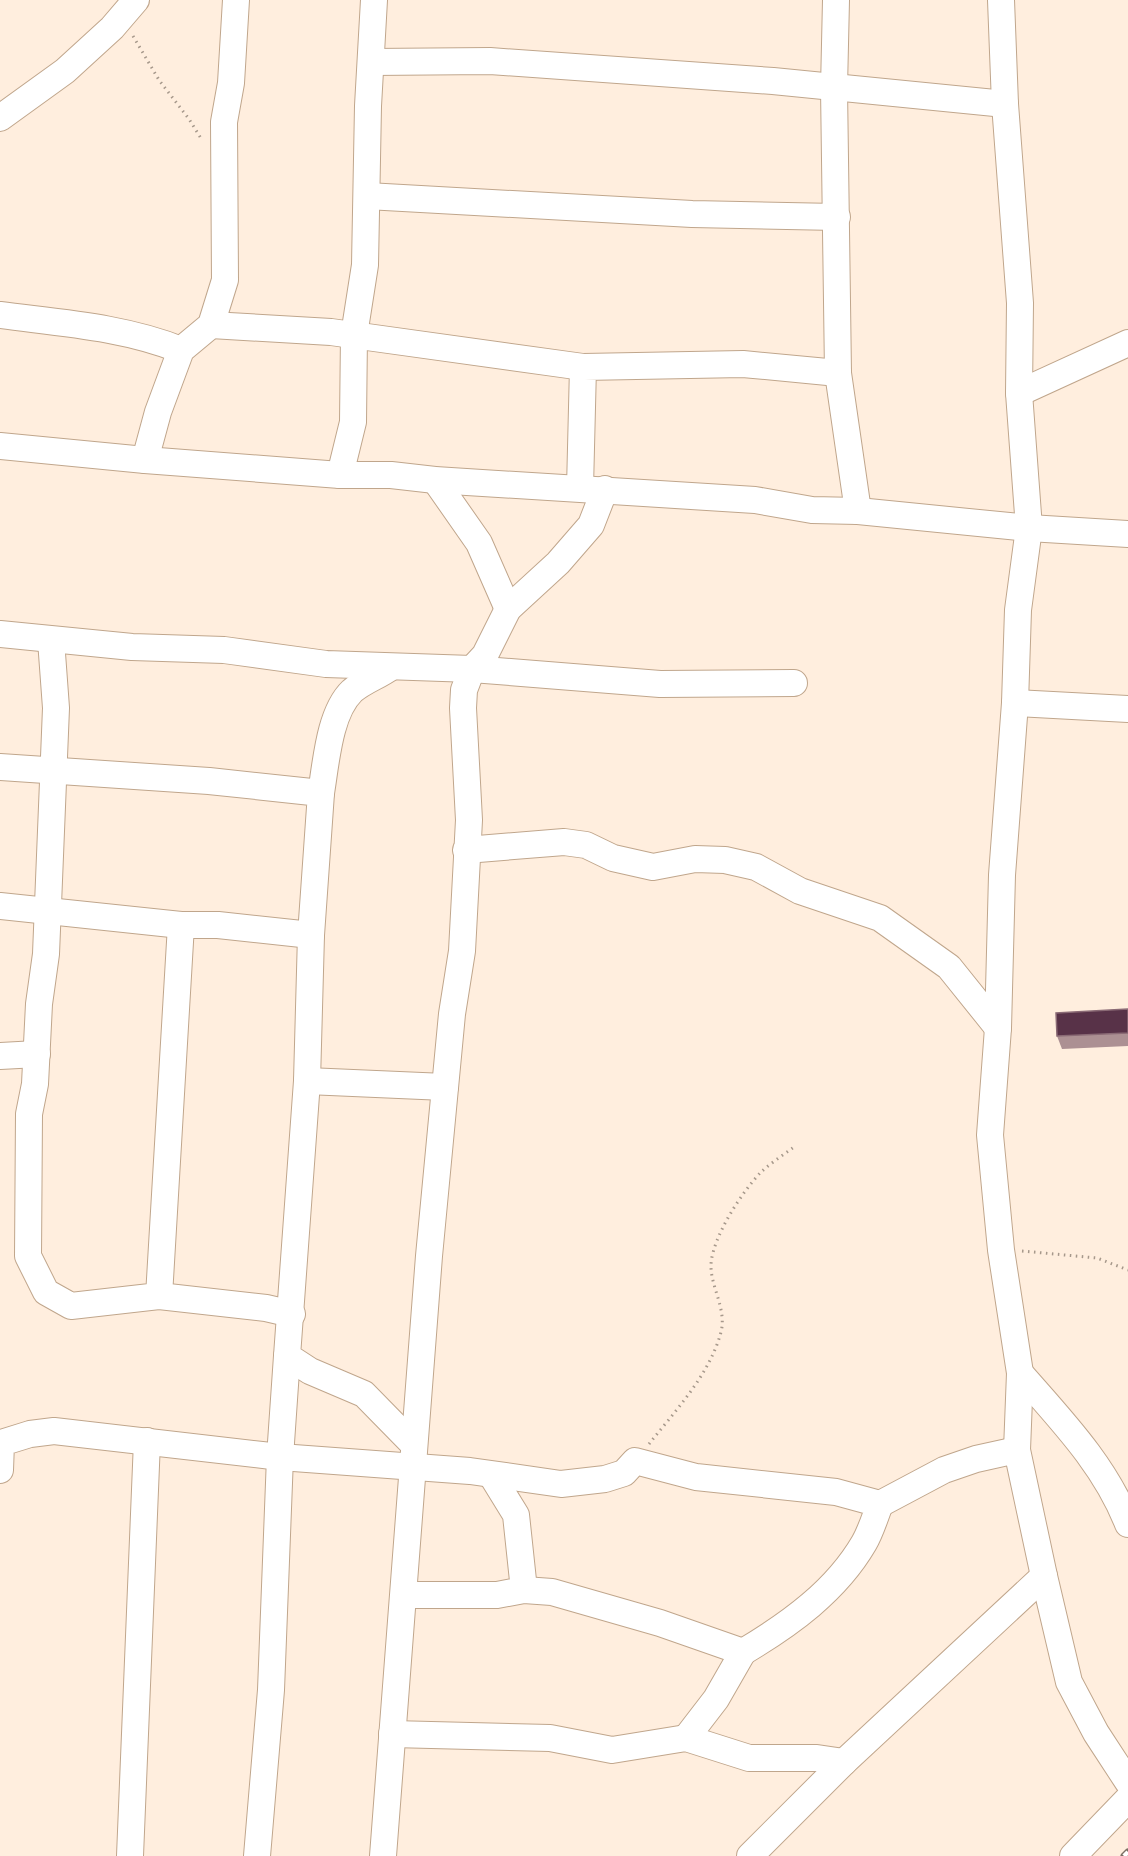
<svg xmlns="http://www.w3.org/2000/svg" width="1128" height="1856" font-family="Rubik,sans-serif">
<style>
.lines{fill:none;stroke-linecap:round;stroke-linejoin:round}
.minor-casing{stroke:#c0a68c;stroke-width:28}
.path{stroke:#a6988b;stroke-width:3;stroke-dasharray:1.5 4.5;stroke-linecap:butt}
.minor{stroke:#fff;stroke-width:26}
.rail-casing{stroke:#7b6f63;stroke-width:7}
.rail{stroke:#fff;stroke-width:4.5;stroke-dasharray:14;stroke-linecap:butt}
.wall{fill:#ac9093}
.building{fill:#583248;stroke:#8a6a75;stroke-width:1.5}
</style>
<rect width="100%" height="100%" fill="#ffeede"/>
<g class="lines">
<defs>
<g id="minor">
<path d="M836 0 834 88 838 373 858 511"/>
<path d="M1001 0 1005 104 1020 303 1019 393 1029 528 1018 610 1015 703 1002 875 998 1028 990 1135 1001 1250 1020 1373 1017 1450 1044 1576 1069 1682 1096 1733 1128 1782"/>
<path d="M371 62 490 61 773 81 1005 104"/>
<path d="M0 118 65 71 112 28 136 0"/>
<path d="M367 196 692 214 837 217"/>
<path d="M0 315C61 323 124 327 181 350"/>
<path d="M211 325 331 332 583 367"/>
<path d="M1019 393 1128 343"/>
<path d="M0 446 145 460 340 475H391L435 480 755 500 812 510 858 511 1029 528 1128 534"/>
<path d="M145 460 158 412 181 350 211 325 225 280 224 122 231 83 236 0"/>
<path d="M340 475 353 422 354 335 365 265 368 106 374 0"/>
<path d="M435 480 479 543 508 609"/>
<path d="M580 488 583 367 743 364 838 373"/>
<path d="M0 634 132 647 224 650 326 664 472 669 660 684 794 683"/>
<path d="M51 640 56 708 46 954 39 1004 35 1084 29 1114 28 1256 46 1292 71 1306 159 1296 181 925H218L311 935"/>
<path d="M1015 703 1128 709"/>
<path d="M0 767 209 781 321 793 311 935 307 1081 287 1356 310 1371 364 1394 414 1445"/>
<path d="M321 793C326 764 329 713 352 691 363 681 379 676 391 667"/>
<path d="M466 850 564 842 586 845 613 858 653 867 695 859 725 860 756 867 800 891 880 918 949 967 998 1028"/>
<path d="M0 906 181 925"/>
<path d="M0 1056 37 1054"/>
<path d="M307 1081 445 1087"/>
<path d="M159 1296 266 1308 292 1314"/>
<path d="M1020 1373C1061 1420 1105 1465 1128 1524"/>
<path d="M0 1470 1 1443 30 1434 54 1431 280 1457 470 1471 561 1484 605 1479 624 1473 635 1461 696 1477 836 1492 880 1504C875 1517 871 1531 864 1543 836 1591 790 1624 743 1652"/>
<path d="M492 1476 516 1515 524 1590"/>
<path d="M880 1504 944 1470 976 1459 1017 1450"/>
<path d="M404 1595H497L524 1590 552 1592 660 1623 743 1652 716 1699 686 1738"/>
<path d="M392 1734 550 1738 612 1750 686 1738 749 1758H817L844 1762"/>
<path d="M130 1856 147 1441"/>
<path d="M257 1856 271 1690 280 1457 287 1356"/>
<path d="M383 1856 429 1256 452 1014 462 951 469 820 463 708 464 690 472 669 485 655 508 609 558 563 591 525 605 489"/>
<path d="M750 1856 844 1762 1044 1576"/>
<path d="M1073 1856 1128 1799"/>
</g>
</defs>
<use href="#minor" class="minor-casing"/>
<g class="path">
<path d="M133 36 159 80 189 119 202 140"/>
<path d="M1022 1251 1097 1258 1128 1270"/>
<path d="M649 1444C676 1410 710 1374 721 1332 727 1309 710 1286 711 1264 713 1236 742 1192 761 1172 771 1163 783 1155 794 1147"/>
</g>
<use href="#minor" class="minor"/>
<defs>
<path id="rail" d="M1124 1856 1128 1852"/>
</defs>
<use href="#rail" class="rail-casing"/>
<use href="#rail" class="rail"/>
</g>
<path class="wall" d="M1128 1009V1046L1062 1049 1057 1036Z"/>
<path class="building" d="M1128 1009V1033L1057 1036 1056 1013Z"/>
</svg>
